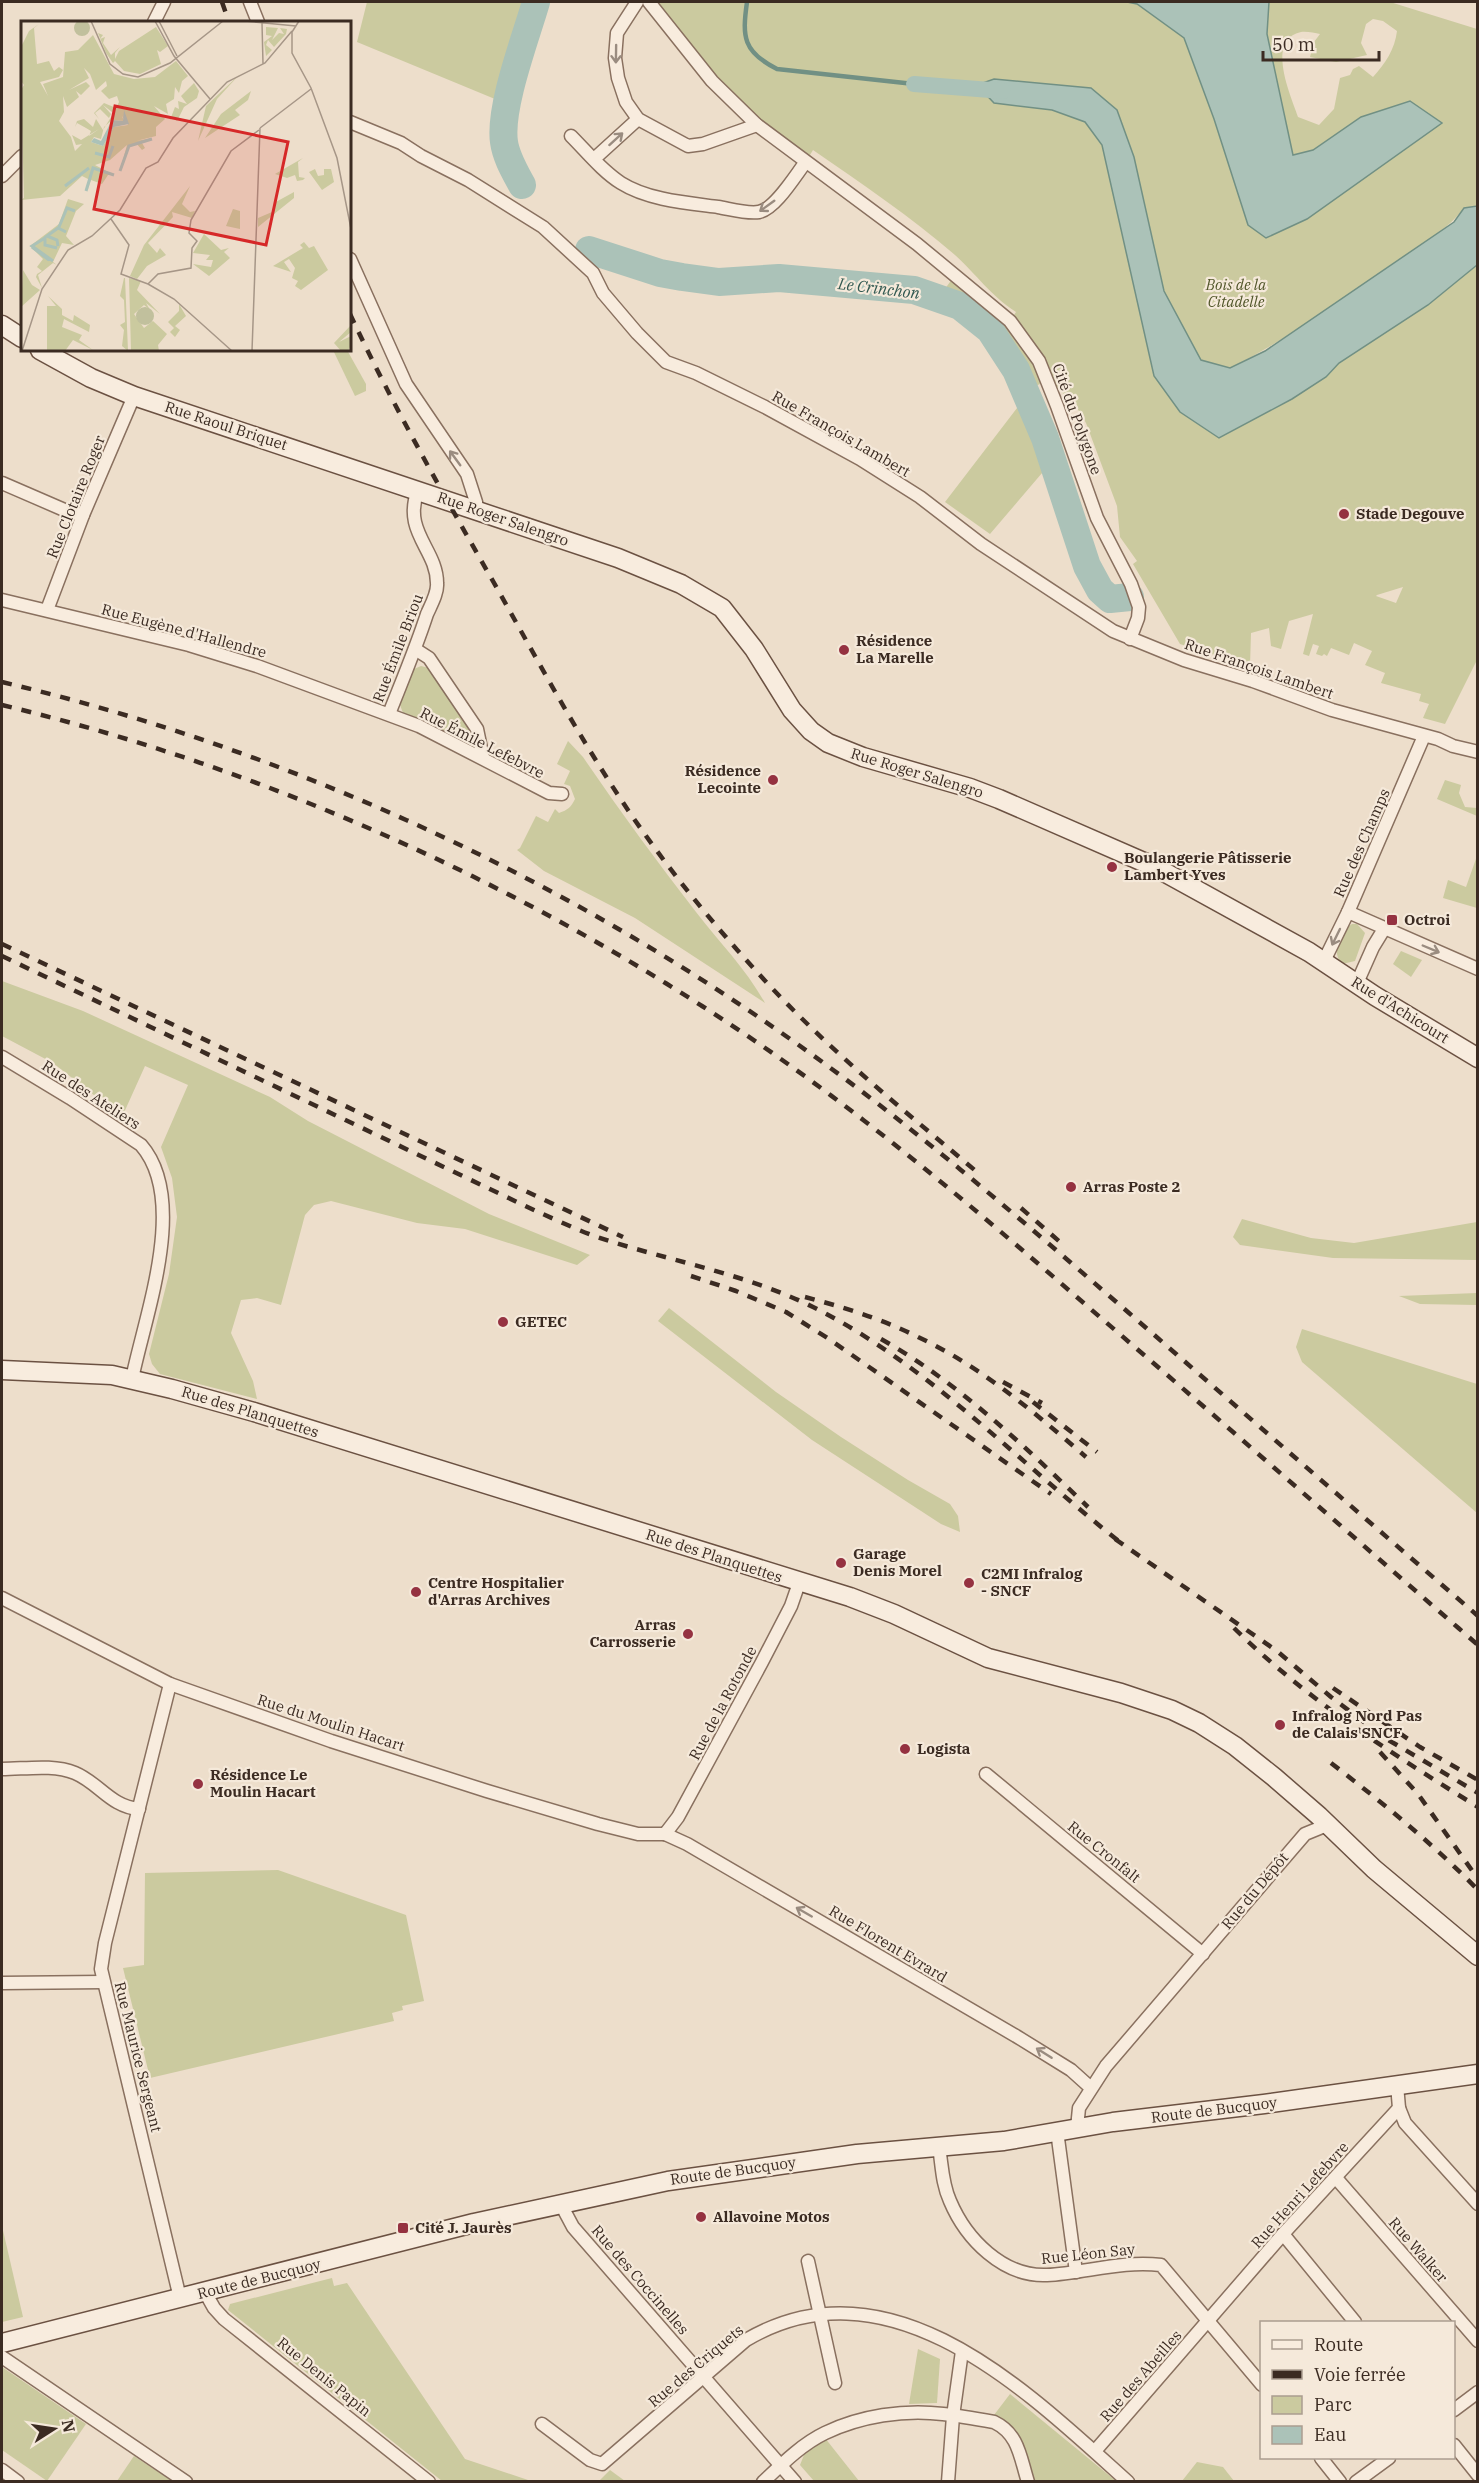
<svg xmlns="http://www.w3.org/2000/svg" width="1479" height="2483" font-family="'IBM Plex Serif',serif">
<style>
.green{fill:#cbca9f;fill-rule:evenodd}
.water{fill:#abc2b8;stroke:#719084;stroke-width:1.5}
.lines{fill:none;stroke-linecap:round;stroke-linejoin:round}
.stream{stroke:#719084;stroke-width:4.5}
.canal{stroke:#abc2b8;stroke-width:16}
.river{stroke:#abc2b8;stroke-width:28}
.street-casing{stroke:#89705f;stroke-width:15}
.secondary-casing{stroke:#6b5142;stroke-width:21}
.street{stroke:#f8ecde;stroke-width:12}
.secondary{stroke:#f8ecde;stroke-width:18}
.rail{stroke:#3b2b22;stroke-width:4.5;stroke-dasharray:10 10;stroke-linecap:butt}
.oneway{stroke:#9a8c80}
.poi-dot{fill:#953241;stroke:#f5e9da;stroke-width:2}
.labels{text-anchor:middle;stroke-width:4.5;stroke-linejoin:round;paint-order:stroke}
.park-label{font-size:15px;font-style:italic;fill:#51562a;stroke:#f5e9da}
.street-label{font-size:15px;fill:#3b2b22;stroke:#f5e9da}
.poi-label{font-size:15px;font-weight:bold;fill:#3b2b22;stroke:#f5e9da;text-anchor:start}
.water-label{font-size:16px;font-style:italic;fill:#325951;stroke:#f5e9da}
.inset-river{fill:none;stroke:#abc2b8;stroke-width:3}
.inset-road{fill:none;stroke:#a69687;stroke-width:1.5}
.view{fill:#d62828;fill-opacity:0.15;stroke:#d62828;stroke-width:3}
.inset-edge{fill:none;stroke:#3b2b22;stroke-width:3}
</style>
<rect width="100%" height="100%" fill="#eddecb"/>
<g class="green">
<path d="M367 2H542C531 32 502 120 509 150 512 162 519 172 524 183L520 186 504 152 507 104 357 42Z"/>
<path d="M649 2H1127L1137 4 1184 38 1214 119 1266 238 1307 219 1441 123 1361 117 1313 150 1292 155 1267 34 1269 2H1390L1477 29V206L1464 208C1446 232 1417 247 1392 264 1339 301 1287 340 1230 368L1201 360 1164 291 1134 157 1117 110 994 103 1052 110 1085 122 1102 145 1154 376 1326 377 1339 363 1428 305 1477 265V660L1445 724 1423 718 1429 704 1419 701 1421 694 1381 683 1385 673 1365 665 1372 651 1354 643 1349 655 1331 648 1327 656 1324 654 1322 656 1316 654 1319 646 1313 644 1309 656 1303 654 1313 614 1289 621 1281 649 1271 646 1269 628 1251 633 1250 666 1180 644 1133 564 1137 561 1120 537 1117 506 1086 423 1073 401 1047 381 1033 387 1046 415 1088 542 1105 583 1115 590 1128 587 1135 602C1118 608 1108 607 1092 601L1048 466 990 534 945 502 1024 399 986 333 961 310 946 302 916 294 808 283 714 284 674 278 590 257 588 247 661 270 713 280 770 273 816 274 923 288 942 293 955 275 1010 321 1016 312C990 295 977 275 955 255 911 217 861 183 813 150L805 163 757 125ZM1373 19 1383 21 1397 31C1395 49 1385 64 1373 77L1359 66 1353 69 1350 75 1340 78 1334 109 1319 125 1298 117C1291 96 1265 40 1301 32 1306 31 1315 33 1320 34L1314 42 1310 57 1336 62 1367 55 1361 43 1366 24ZM1403 587 1396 603 1376 596 1377 595Z"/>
<path d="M333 350H347L366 384V391L355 396Z"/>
<path d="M421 666 429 668 466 724 470 733 465 739 403 713 400 705 414 669Z"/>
<path d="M568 741 583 757C619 810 657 862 696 912 720 943 746 969 765 1003L635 918 544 871 517 850 520 848 536 816 548 822 555 809 559 813C568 810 571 807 575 799L570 786 564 784 570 771 557 764Z"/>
<path d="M1445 780 1461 785 1459 793 1465 807 1477 808V816L1437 799Z"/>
<path d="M1477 856V908L1443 898 1448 880 1466 887Z"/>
<path d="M1352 924H1357L1365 933 1355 961 1342 964C1331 953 1339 933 1352 924Z"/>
<path d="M1401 951 1422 960 1411 977 1393 964Z"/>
<path d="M2 981 83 1011 270 1097 308 1121 489 1214 590 1255 577 1265 465 1229 417 1223 331 1201 314 1205 305 1215 281 1305 257 1298 241 1300 231 1333 253 1381 257 1399 160 1374 152 1364 149 1354 169 1274 177 1217 172 1178 161 1147 188 1085 145 1066 122 1117 53 1063 2 1036Z"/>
<path d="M1242 1219 1311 1238 1354 1243 1477 1222V1260L1333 1258 1240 1245 1233 1237Z"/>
<path d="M1477 1293V1305L1420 1304 1399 1296Z"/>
<path d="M669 1308 776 1392 841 1437 908 1480 950 1504 958 1516 960 1532 941 1524 812 1440 658 1321Z"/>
<path d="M1302 1329 1477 1384V1513L1302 1362 1296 1347Z"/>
<path d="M278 1870 406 1915 424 2001 402 2006 403 2010 392 2013 394 2021 150 2078 123 1968 144 1965 145 1873Z"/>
<path d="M2 2226 23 2317 2 2322Z"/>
<path d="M332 2278 334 2286 347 2283 465 2459 531 2481H442L228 2310 230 2304Z"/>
<path d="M918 2349 940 2359 937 2403 909 2404Z"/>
<path d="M2 2367 86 2424 47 2481 2 2450Z"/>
<path d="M1010 2394 1116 2481H1028L1017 2446 994 2422V2415Z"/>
<path d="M825 2438 859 2481H814L800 2465 804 2455Z"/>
<path d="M134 2456 172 2481H117Z"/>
<path d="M1197 2462 1223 2467 1234 2481H1182Z"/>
<path d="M610 2470 625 2481H599Z"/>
</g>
<g class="water">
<path d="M1127 2H1269L1267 34 1293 155 1313 150 1361 117 1410 101 1442 123 1307 219 1266 238 1248 225 1214 119 1184 38 1137 4Z"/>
<path d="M994 79 1091 88 1117 110 1134 157 1164 291 1201 360 1230 368 1265 351 1454 222 1464 208 1477 206V265L1428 305 1339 363 1326 377 1292 399 1219 438 1180 412 1154 376 1102 145 1085 122 1052 110 994 103 977 85Z"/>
</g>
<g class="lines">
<path class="stream" d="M747 2C742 37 743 52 777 69L914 84"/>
<path class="canal" d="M914 84 1003 91"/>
<g class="river">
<path d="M522 185C515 172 506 157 504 142 499 107 526 37 536 2"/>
<path d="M589 250 660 273 682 277 719 282 779 278 914 290 960 306 990 330 1016 370 1045 438 1087 566 1100 590 1110 599 1130 597"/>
</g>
<defs>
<g id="street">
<path d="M250 2 258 22"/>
<path d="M637 2 617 33 615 58 618 78 626 102 638 119 688 146 703 144 757 125"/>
<path d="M649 2 712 81 757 125 917 244 1010 321 1039 361 1057 406 1097 518 1131 584 1139 607 1138 618 1130 639"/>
<path d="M154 22 164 2"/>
<path d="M350 122 401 143 421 156 468 180 543 227 593 273 603 293 637 333 666 362 696 373 765 407 860 459 920 497 981 544 1113 631 1184 660 1253 681 1332 710 1438 739 1453 746 1478 752"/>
<path d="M571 136C587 152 602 171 621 183 648 200 687 203 718 207 730 209 747 214 759 212 775 209 795 176 805 163"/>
<path d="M594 159 638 119"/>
<path d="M2 176 22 156"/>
<path d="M350 259 406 384 467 474 476 502 477 511"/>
<path d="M2 483 69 512 83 515"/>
<path d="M2 600 189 645 257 666 419 726 549 793 562 794"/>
<path d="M47 610 83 515 134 396"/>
<path d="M415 649 429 658 477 729 483 758"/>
<path d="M389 714C402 681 416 648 427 614 431 605 438 593 437 583 437 549 402 532 418 490"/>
<path d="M1348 912 1478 969"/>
<path d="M1324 961 1348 912 1424 736"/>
<path d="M1357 983 1373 947 1384 929"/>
<path d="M2 1057 70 1098 141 1145C189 1200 145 1315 132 1379"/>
<path d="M2 1598 170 1684 331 1741 487 1791 598 1824 638 1834H665"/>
<path d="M170 1684 105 1943 101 1969 180 2298"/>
<path d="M2 1769C25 1769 53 1764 75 1773 99 1783 111 1807 139 1809"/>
<path d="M986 1774 1203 1954"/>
<path d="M665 1834 687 1844 1016 2036 1071 2070 1091 2088"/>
<path d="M665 1834 678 1817 762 1662 791 1606 799 1583"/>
<path d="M2 1983 103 1982"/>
<path d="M1399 2108 1405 2123 1478 2204"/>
<path d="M1077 2128 1079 2108 1106 2066 1305 1834 1327 1825"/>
<path d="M1057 2131 1076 2272"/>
<path d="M939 2147C942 2165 942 2184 950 2201 966 2239 1003 2277 1047 2275 1085 2273 1123 2260 1161 2265L1262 2385"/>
<path d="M1336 2178 1478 2341"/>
<path d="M564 2203 565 2212 573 2227 795 2482"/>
<path d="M1283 2234 1355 2322"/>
<path d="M808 2261 835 2383"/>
<path d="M205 2292 214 2308 224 2319 429 2482"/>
<path d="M2 2357 186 2482"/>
<path d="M1454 2410 1478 2392"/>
<path d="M542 2424 590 2460 602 2464 746 2340C890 2255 1028 2392 1128 2482"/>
<path d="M1454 2445 1478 2475"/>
<path d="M1095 2451 1283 2234 1399 2108 1397 2085"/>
<path d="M1321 2458 1340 2482"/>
<path d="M2 2470 18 2482"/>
<path d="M763 2482C782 2464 802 2444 825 2433 860 2416 905 2409 943 2414 960 2416 977 2419 994 2422 1019 2434 1020 2457 1028 2482"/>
<path d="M948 2482 953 2416 962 2351"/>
<path d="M1356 2482 1389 2458"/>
</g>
<g id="secondary">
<path d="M2 325 22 338"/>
<path d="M40 350 91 378 134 396 618 558 681 584 722 608 754 649 792 710 811 731 828 743 863 757 970 788 999 799 1155 867 1309 952 1375 996 1478 1058"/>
<path d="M2 1370 112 1375 172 1389 254 1412 850 1597 894 1614 988 1658 1121 1693 1172 1710 1199 1723 1235 1746 1274 1777 1319 1816 1374 1869 1478 1956"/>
<path d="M2 2343 474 2223 668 2181 857 2154 1004 2141 1113 2122 1264 2104 1478 2074"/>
</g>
</defs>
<use href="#street" class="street-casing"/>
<use href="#secondary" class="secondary-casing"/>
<use href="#street" class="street"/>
<use href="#secondary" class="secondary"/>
<g class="rail">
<path d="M222 2 229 22"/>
<path d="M350 314C394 408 446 499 498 590 534 654 569 719 609 781 652 849 703 913 758 973 824 1046 901 1108 977 1172"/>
<path d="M2 682C280 748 549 870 783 1034 905 1119 1017 1216 1129 1313 1245 1414 1361 1515 1478 1616"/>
<path d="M2 705C250 765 487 868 702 1006 845 1097 973 1207 1101 1318 1227 1426 1352 1536 1478 1645"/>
<path d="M2 944 623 1237"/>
<path d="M2 956 538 1212C557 1220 577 1230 597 1237 669 1261 744 1273 813 1307 929 1365 1019 1463 1120 1542"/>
<path d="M1021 1208 1060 1242"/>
<path d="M691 1276 736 1291 786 1312 829 1339 1051 1494"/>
<path d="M805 1297C843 1307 882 1319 918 1337 980 1366 1034 1412 1086 1457"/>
<path d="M881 1339C959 1383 1024 1446 1088 1507"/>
<path d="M1003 1382 1042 1403"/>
<path d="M1033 1402 1097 1452"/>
<path d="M1115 1539 1277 1651 1331 1697 1385 1738 1478 1793"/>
<path d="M1234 1628C1306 1699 1392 1754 1478 1807"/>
<path d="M1333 1688 1420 1747 1478 1780"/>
<path d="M1380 1752 1418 1794 1478 1879"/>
<path d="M1331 1763C1383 1803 1432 1843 1478 1890"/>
</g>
</g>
<defs><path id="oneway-shaft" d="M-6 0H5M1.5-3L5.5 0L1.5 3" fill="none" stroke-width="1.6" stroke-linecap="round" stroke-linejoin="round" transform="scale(1.5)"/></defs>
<g class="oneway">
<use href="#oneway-shaft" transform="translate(616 54) rotate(91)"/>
<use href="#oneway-shaft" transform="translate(616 139) rotate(-42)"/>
<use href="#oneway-shaft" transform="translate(767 206) rotate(144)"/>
<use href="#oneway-shaft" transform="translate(455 458) rotate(-126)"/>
<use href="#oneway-shaft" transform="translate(1336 937) rotate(116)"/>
<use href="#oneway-shaft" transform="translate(1431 949) rotate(23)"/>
<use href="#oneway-shaft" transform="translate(804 1912) rotate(-150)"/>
<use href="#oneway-shaft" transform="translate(1044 2053) rotate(-148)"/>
</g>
<g class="poi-dot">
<circle cx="1344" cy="514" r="6"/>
<circle cx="844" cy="650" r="6"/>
<circle cx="773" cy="780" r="6"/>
<circle cx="1112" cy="867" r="6"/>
<rect x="1386" y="914" width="12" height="12" rx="3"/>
<circle cx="1071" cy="1187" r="6"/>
<circle cx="503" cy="1322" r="6"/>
<circle cx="841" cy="1563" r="6"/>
<circle cx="969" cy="1583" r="6"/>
<circle cx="416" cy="1592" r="6"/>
<circle cx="688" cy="1634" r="6"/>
<circle cx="1280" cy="1725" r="6"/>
<circle cx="905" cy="1749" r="6"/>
<circle cx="198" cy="1784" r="6"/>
<circle cx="701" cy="2217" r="6"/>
<rect x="397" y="2222" width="12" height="12" rx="3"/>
</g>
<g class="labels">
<g class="park-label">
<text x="1236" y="290">Bois de la<tspan x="1236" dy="17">Citadelle</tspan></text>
</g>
<g class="street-label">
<text transform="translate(1077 419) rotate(70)" y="5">Cité du Polygone</text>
<text transform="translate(226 426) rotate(18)" y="5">Rue Raoul Briquet</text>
<text transform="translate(841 434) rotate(30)" y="5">Rue François Lambert</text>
<text transform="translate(76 497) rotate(-68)" y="5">Rue Clotaire Roger</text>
<text transform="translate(503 519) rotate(19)" y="5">Rue Roger Salengro</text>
<text transform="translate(184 631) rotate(15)" y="5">Rue Eugène d'Hallendre</text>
<text transform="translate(398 648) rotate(-69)" y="5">Rue Émile Briou</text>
<text transform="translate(1259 669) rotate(19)" y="5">Rue François Lambert</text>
<text transform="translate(482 743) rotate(27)" y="5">Rue Émile Lefebvre</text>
<text transform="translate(917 773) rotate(17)" y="5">Rue Roger Salengro</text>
<text transform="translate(1362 843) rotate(-66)" y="5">Rue des Champs</text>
<text transform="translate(1400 1010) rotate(32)" y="5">Rue d'Achicourt</text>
<text transform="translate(91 1095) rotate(33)" y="5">Rue des Ateliers</text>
<text transform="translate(250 1412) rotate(17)" y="5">Rue des Planquettes</text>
<text transform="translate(714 1556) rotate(18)" y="5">Rue des Planquettes</text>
<text transform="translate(723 1703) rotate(-62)" y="5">Rue de la Rotonde</text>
<text transform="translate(331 1723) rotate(18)" y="5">Rue du Moulin Hacart</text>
<text transform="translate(1104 1852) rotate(39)" y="5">Rue Cronfalt</text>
<text transform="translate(1255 1891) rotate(-50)" y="5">Rue du Dépôt</text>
<text transform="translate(888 1944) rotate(31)" y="5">Rue Florent Evrard</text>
<text transform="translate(138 2057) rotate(76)" y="5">Rue Maurice Sergeant</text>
<text transform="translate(1214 2110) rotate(-7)" y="5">Route de Bucquoy</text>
<text transform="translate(733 2171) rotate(-8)" y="5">Route de Bucquoy</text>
<text transform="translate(1300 2195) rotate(-48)" y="5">Rue Henri Lefebvre</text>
<text transform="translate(1418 2250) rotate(49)" y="5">Rue Walker</text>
<text transform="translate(1088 2254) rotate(-6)" y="5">Rue Léon Say</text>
<text transform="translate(259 2279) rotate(-14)" y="5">Route de Bucquoy</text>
<text transform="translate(640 2280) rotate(49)" y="5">Rue des Coccinelles</text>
<text transform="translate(696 2366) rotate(-40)" y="5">Rue des Criquets</text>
<text transform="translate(1141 2376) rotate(-49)" y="5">Rue des Abeilles</text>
<text transform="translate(324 2377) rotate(39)" y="5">Rue Denis Papin</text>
</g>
<g class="poi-label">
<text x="1356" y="519">Stade Degouve</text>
<text x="856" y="646">Résidence<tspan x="856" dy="17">La Marelle</tspan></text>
<text x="761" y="776" text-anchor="end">Résidence<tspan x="761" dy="17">Lecointe</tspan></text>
<text x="1124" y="863">Boulangerie Pâtisserie<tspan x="1124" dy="17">Lambert Yves</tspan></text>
<text x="1404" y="925">Octroi</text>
<text x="1083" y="1192">Arras Poste 2</text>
<text x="515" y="1327">GETEC</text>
<text x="853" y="1559">Garage<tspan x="853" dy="17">Denis Morel</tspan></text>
<text x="981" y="1579">C2MI Infralog<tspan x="981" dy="17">- SNCF</tspan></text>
<text x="428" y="1588">Centre Hospitalier<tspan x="428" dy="17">d'Arras Archives</tspan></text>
<text x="676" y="1630" text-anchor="end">Arras<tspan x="676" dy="17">Carrosserie</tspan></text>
<text x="1292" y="1721">Infralog Nord Pas<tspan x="1292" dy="17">de Calais SNCF</tspan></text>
<text x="917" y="1754">Logista</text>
<text x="210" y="1780">Résidence Le<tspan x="210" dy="17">Moulin Hacart</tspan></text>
<text x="713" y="2222">Allavoine Motos</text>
<text x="415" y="2233">Cité J. Jaurès</text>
</g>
<g class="water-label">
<text transform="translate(879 288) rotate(7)" y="6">Le Crinchon</text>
</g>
</g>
<g transform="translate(21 21)">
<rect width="330" height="330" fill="#eddecb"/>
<path d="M18 3 13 7 16 43 28 40 33 50 38 46 42 49 38 56 19 61 27 75 22 63 42 56 44 31 57 29 72 14 93 53 113 58 134 56 155 40 167 55 161 60 158 72 154 66 153 78 145 83 147 93 133 85 144 98 135 106V115L115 120 131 117 121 122 124 127 121 129 115 122 108 126 103 142 99 150 106 124 89 139 74 144 93 154H87L81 163 70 159 66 171 69 159 61 155 39 175 0 179 3 177 0 69 3 64 0 60V26L8 10ZM63 47 69 53 75 69 85 60 86 65 80 70 88 78 96 75 98 81 95 87 83 82 73 92 78 98 74 92 79 88 88 97 90 93 82 84 91 91 95 88 82 109 75 98 72 106 63 98 56 100 54 106 56 102 65 107 70 110 68 115 78 108 60 119 51 114 55 124 61 123 54 130 50 116 38 100 43 91 42 75 46 86 58 76 55 70 60 74 69 65 65 61 48 69 68 57ZM101 95 107 104 93 106 82 125 70 121 73 116 80 118 83 106 91 99 103 100ZM135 6 147 25 139 31 136 29 140 43 119 53 103 50 94 40 92 42 85 32 77 12 82 14 79 18 84 16 82 22 90 34 99 26 94 32V38L98 30ZM245 6 257 7 251 19 258 12 263 13 259 7 266 8 265 13 253 26 247 19 245 24 251 29 245 35 243 21 251 15 245 14ZM218 54 196 78 177 120 185 85ZM173 62 178 70 176 77 163 86 156 100 152 96 149 99 154 86 158 88 157 80 166 83 160 75ZM230 70 227 79 214 89 219 94 184 117 200 93ZM282 137 277 141 278 156 284 157 282 159 276 160 274 154 266 157 254 153ZM294 148 297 155 303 154V148H310L313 161 301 169 288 151ZM169 165 161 183 169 191 174 190 171 197 151 191 152 196 127 222 136 232 139 227 145 234 126 245 116 258 109 255 123 224ZM273 171V177L237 206V197L251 191 253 182ZM47 178 63 183 55 190 45 215 53 224 41 222 32 241 36 244 32 242 17 254 21 267 15 256 16 253 21 250 16 246 22 238 9 225 38 203ZM212 188 219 190V208L205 205ZM183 213 200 229 208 227 203 231 209 237 188 255 172 243 190 246 192 239H185L189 234 172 232ZM283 221 288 227 293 225 307 249 280 269 274 265 277 260 271 257 274 247 268 238 263 241 270 251 252 245 282 227 279 224ZM2 249 11 264 19 269 0 286ZM103 257H104L107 330 101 325 103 309 99 304 104 301 103 279 99 275ZM108 257 120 260 116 269 139 293 125 282 129 289 123 284 113 293 123 307 132 300 146 313 137 324 138 330H110ZM27 275 41 288V294L52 300 53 294 69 304 68 311 43 298 41 306 61 314 58 319 72 329 52 319 44 330H26V285H35ZM158 283 165 295 154 305 159 309 154 316 149 311 153 307 147 301 158 290ZM330 304V311L318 321 330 315V324L327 330H320L313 322Z" fill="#cbca9f" fill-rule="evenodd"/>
<path d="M53 7a8 8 0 1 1 16 0a8 8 0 1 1-16 0ZM115 295a9 9 0 1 1 18 0a9 9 0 1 1-18 0Z" fill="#c1c09d"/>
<path d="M103 89 108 103 93 106 82 125 70 121 73 117 80 120 91 99 102 100Z" fill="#abc2b8"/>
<path class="inset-river" d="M74 132 88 136 92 125M99 150 108 125 131 118M44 165 68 147M65 170 72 147 93 154M38 206 46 187 54 190M37 225 36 219 26 215 37 207 45 211M11 226 28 239M32 240 11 225 24 217V224L36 227"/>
<path class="inset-road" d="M70 0 89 43 102 53 117 56 149 42 202 0M134 0 153 35 189 78M138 0 156 35M224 0 275 5M278 0 271 11V32L290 67 316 137 330 208M241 2 242 43M239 107 290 68M90 198 108 224 100 253 127 263M127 263 137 253 170 247 171 227 176 220 168 212 170 199 210 130 238 109M127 263 153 278 211 330M1 330 21 268 47 229 71 215 99 189 125 147 137 141 152 117 206 61 244 42 271 10M231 330 239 107"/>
<path class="view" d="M94 85 267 121 245 224 73 188Z"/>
<rect width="330" height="330" class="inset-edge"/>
</g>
<rect width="1479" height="2483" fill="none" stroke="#3b2b22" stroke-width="6"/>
<rect x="1260" y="2321" width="195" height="138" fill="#f5e9da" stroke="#ab9d90" stroke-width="1.5"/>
<rect x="1272" y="2340" width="30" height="9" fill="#f8ecde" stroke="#ab9d90" stroke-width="1.5"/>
<text x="1314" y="2351" font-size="18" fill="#3b2b22">Route</text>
<rect x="1272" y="2370" width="30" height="9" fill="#3b2b22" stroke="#ab9d90" stroke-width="1.5"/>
<text x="1314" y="2381" font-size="18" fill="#3b2b22">Voie ferrée</text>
<rect x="1272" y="2396" width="30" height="18" fill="#cbca9f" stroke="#ab9d90" stroke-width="1.5"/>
<text x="1314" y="2411" font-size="18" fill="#3b2b22">Parc</text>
<rect x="1272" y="2426" width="30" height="18" fill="#abc2b8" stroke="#ab9d90" stroke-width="1.5"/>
<text x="1314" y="2441" font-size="18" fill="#3b2b22">Eau</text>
<g transform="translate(54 2429) rotate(78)" stroke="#f5e9da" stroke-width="4.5" paint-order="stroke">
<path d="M0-4.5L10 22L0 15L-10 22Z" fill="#3b2b22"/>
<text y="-9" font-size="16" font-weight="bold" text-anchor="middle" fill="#3b2b22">N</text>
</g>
<path d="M1263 51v9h116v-9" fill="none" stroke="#3b2b22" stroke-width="3"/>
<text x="1272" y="51" font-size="18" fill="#3b2b22" stroke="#f5e9da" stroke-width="4.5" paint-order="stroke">50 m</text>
</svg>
